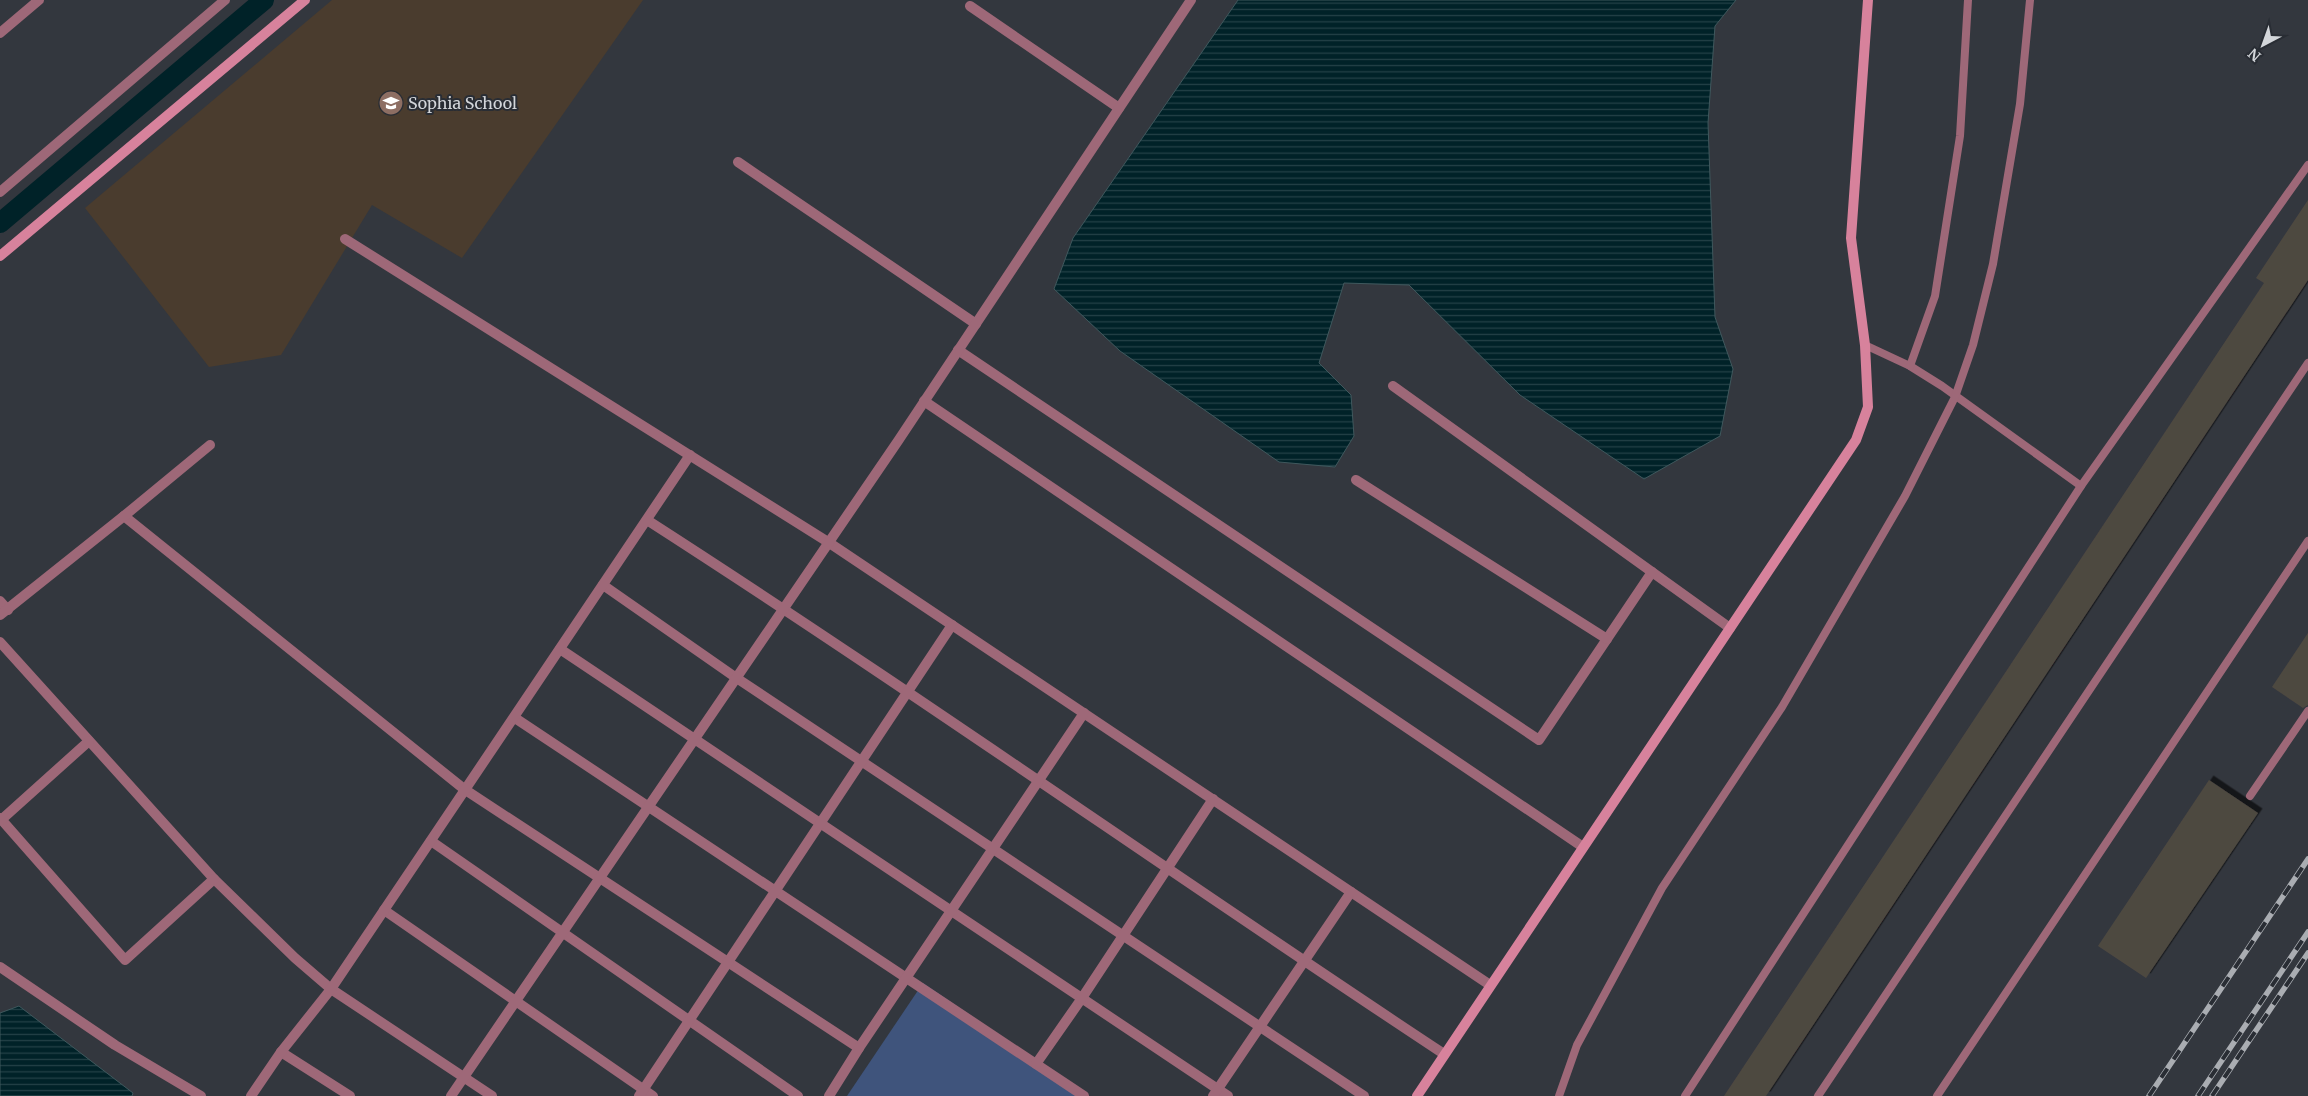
<svg xmlns="http://www.w3.org/2000/svg" width="2308" height="1096" font-family="Merriweather,serif">
<style>
.education{fill:#4a3c2e}
.park{fill:#3f547c}
.water{fill:url(#water-rules);stroke:#3f585d}
.lines{fill:none;stroke-linecap:round;stroke-linejoin:round}
.canal{stroke:#002228;stroke-width:20}
.building{fill:#4e4841;filter:url(#shadow)}
.lane{stroke:#9e6878;stroke-width:8}
.street{stroke:#9e6878;stroke-width:10}
.secondary{stroke:#d7829c;stroke-width:10}
.rail-casing{stroke:#aaadb2;stroke-width:5.5}
.rail{stroke:#292d34;stroke-width:4;stroke-dasharray:11;stroke-linecap:butt}
.labels{text-anchor:middle;stroke-width:4;stroke-linejoin:round;paint-order:stroke}
.poi-label{font-size:16px;fill:#d3d6da;stroke:#292d34;text-anchor:start}
</style>
<defs>
<pattern id="water-rules" width="6" height="5" patternUnits="userSpaceOnUse" patternTransform="scale(1.25)"><rect width="6" height="5" fill="#002228"/><path d="M0 2.5h6" fill="none" stroke="#244147"/></pattern>
<filter id="shadow"><feDropShadow dx="4.5" dy="-4.5" stdDeviation="0" flood-color="#0009"/></filter>
</defs>
<rect width="100%" height="100%" fill="#33373e"/>
<path class="education" d="M332 0H643L462 258 372 205 281 355 209 367 85 208Z"/>
<path class="park" d="M923 983 1089 1096H847Z"/>
<g class="water">
<path d="M1238 0H1736L1715 26 1708 123 1715 317 1733 369 1720 436 1644 479 1520 395 1409 285 1344 283 1319 363 1351 395 1354 436 1335 467 1279 462 1120 351 1054 289 1073 238Z"/>
<path d="M19 1006 133 1093 132 1096H0V1013Z"/>
</g>
<g class="lines">
<path class="canal" d="M0 223 264 0"/>
</g>
<g class="building">
<path d="M2308 200V280L1766 1096H1724L2264 283 2256 278Z"/>
<path d="M2308 633V705L2303 708 2272 687Z"/>
<path d="M2209 780 2258 813 2146 978 2098 946Z"/>
</g>
<g class="lines">
<g class="lane">
<path d="M1865 345 1910 366 1942 386 2081 486"/>
<path d="M1910 366 1935 296 1960 136 1968 0"/>
<path d="M2250 796 2308 711"/>
<path d="M1559 1096 1577 1045 1662 888 1782 707 1905 496 1955 397 1973 345 1993 264 2020 104 2030 0"/>
<path d="M1685 1096 2081 486 2308 165"/>
<path d="M1818 1096 2308 363"/>
<path d="M1937 1096 2308 541"/>
</g>
<g class="street">
<path d="M970 6 1119 108"/>
<path d="M0 33 39 0"/>
<path d="M738 162 976 324"/>
<path d="M0 192 225 0"/>
<path d="M345 239 828 542 1490 985"/>
<path d="M958 350 1539 740 1652 572"/>
<path d="M1393 386 1730 628"/>
<path d="M924 401 1583 847"/>
<path d="M1356 480 1607 639"/>
<path d="M124 516 464 789 859 1048"/>
<path d="M647 520C916 693 1177 878 1444 1054"/>
<path d="M603 585 735 677 1364 1096"/>
<path d="M0 601 8 610"/>
<path d="M0 615 124 516 210 445"/>
<path d="M0 642 214 879 295 958 331 989 492 1096"/>
<path d="M560 649 1228 1096"/>
<path d="M515 718 1084 1096"/>
<path d="M0 818 125 960 214 879"/>
<path d="M1 820 89 741"/>
<path d="M431 841 798 1096"/>
<path d="M384 910 653 1096"/>
<path d="M0 967 115 1045 201 1096"/>
<path d="M281 1052 350 1096"/>
<path d="M1036 1064 1082 998 1213 799"/>
<path d="M251 1096 281 1052 331 989 690 455"/>
<path d="M451 1096 898 441 1191 0"/>
<path d="M639 1096 952 625"/>
<path d="M829 1096 859 1048 1084 713"/>
<path d="M1213 1096 1351 892"/>
</g>
<g class="secondary">
<path d="M0 256 305 0"/>
<path d="M1417 1096 1856 440 1868 407 1865 345 1851 238 1868 0"/>
</g>
<defs>
<g id="rail">
<path d="M2149 1096 2308 859"/>
<path d="M2198 1096 2308 932"/>
<path d="M2212 1096 2308 953"/>
</g>
</defs>
<use href="#rail" class="rail-casing"/>
<use href="#rail" class="rail"/>
</g>
<defs>
<symbol id="school-disc" viewBox="-11 -11 22 22"><circle r="9.5" fill="#8d6e63" stroke="#292d34"/><path d="M0-5L7-2L0 1L-7-2ZM-4 1L0 2.5L4 1V4Q0 6-4 4Z" fill="#fff"/></symbol>
</defs>
<g fill-rule="evenodd">
<use href="#school-disc" x="377" y="89" width="28" height="28"/>
</g>
<g class="labels">
<g class="poi-label">
<text x="408" y="109">Sophia School</text>
</g>
</g>
<g transform="translate(2263 45) rotate(221)" stroke="#292d34" stroke-width="4" paint-order="stroke">
<path d="M0-4L9 19L0 12L-9 19Z" fill="#d3d6da"/>
<text y="-8" font-size="14" font-weight="bold" text-anchor="middle" fill="#d3d6da">N</text>
</g>
</svg>
